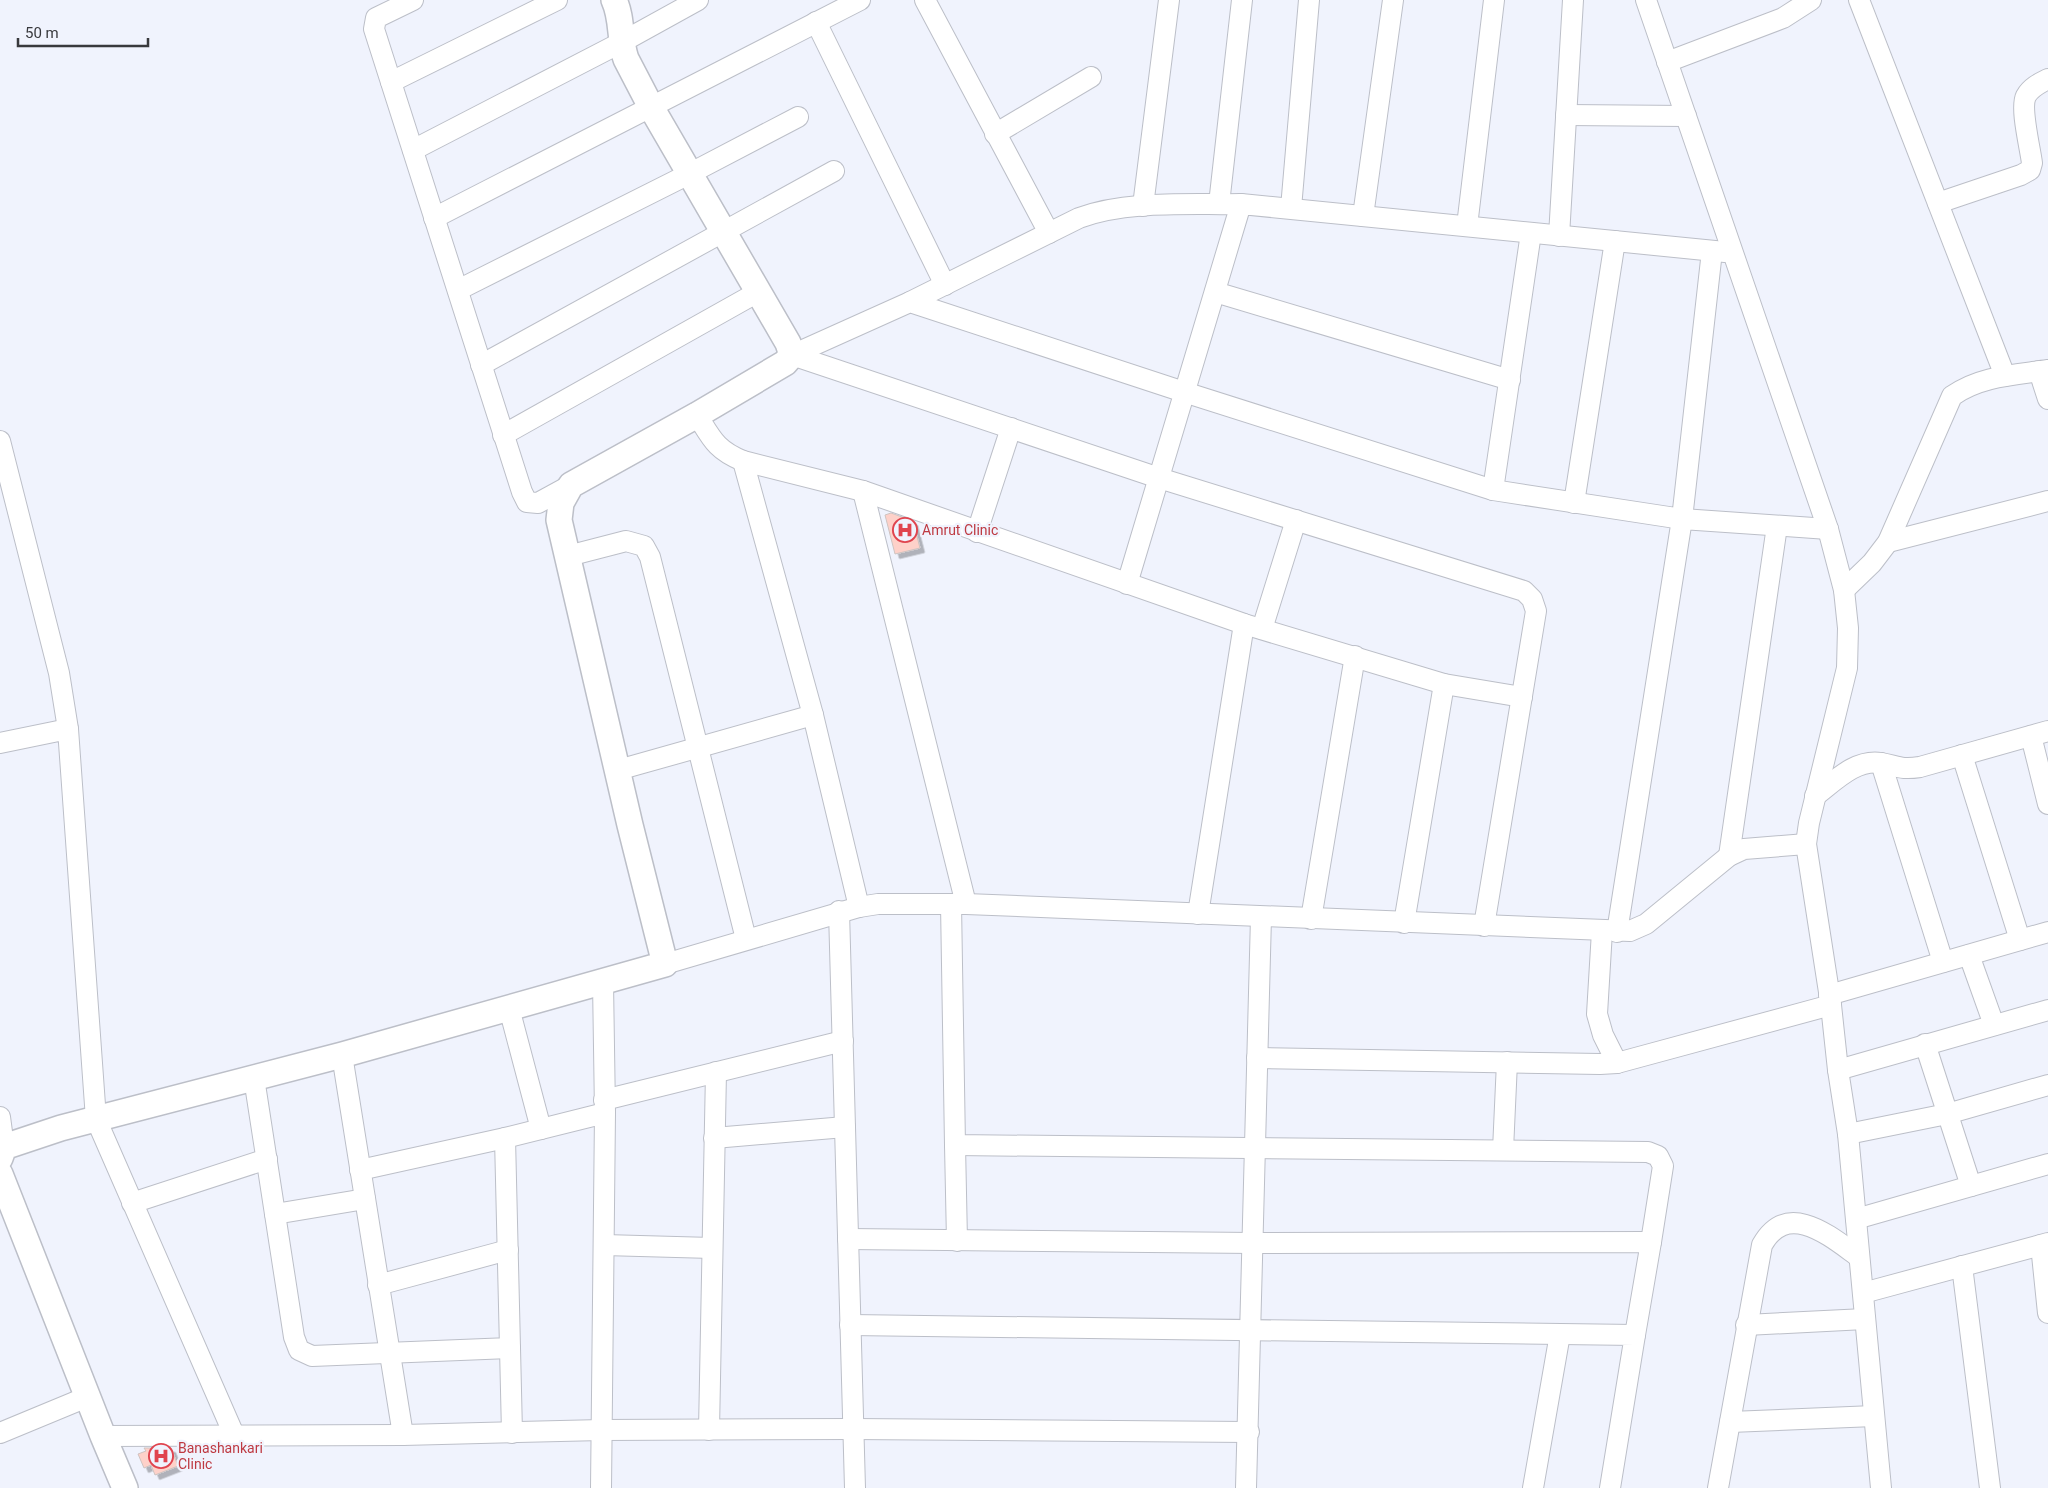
<svg xmlns="http://www.w3.org/2000/svg" width="2048" height="1488" font-family="Roboto,sans-serif">
<style>
.building{fill:#fed1c9;stroke:#cec3c0;filter:url(#shadow)}
.lines{fill:none;stroke-linecap:round;stroke-linejoin:round}
.minor-casing{stroke:#bcbfc8;stroke-width:22}
.tertiary-casing{stroke:#bcbfc8;stroke-width:28}
.minor{stroke:#fff;stroke-width:20}
.tertiary{stroke:#fff;stroke-width:25}
.labels{text-anchor:middle;stroke-width:4.5;stroke-linejoin:round;paint-order:stroke}
.health-label{font-size:14px;fill:#be3a42;stroke:#f0f3fd;text-anchor:start}
</style>
<defs>
<filter id="shadow"><feDropShadow dx="4.5" dy="4.5" stdDeviation="0" flood-color="#0004"/></filter>
</defs>
<rect width="100%" height="100%" fill="#f0f3fd"/>
<g class="building">
<path d="M891 513 913 521 920 548 895 554 885 515Z"/>
<path d="M144 1448H171L178 1466 155 1475 151 1465 144 1468 138 1454 146 1451Z"/>
</g>
<g class="lines">
<defs>
<g id="minor">
<path d="M413 0 376 18 374 29 522 492 527 502 538 503 571 485"/>
<path d="M925 0 1049 233"/>
<path d="M1646 0 1828 529 1844 590 1848 628 1847 668 1809 823 1806 844 1831 1005 1838 1070 1848 1134 1881 1488"/>
<path d="M1859 0 2005 376"/>
<path d="M816 22 945 285"/>
<path d="M1667 62 1783 18 1811 0"/>
<path d="M391 82 557 0"/>
<path d="M1566 115 1686 116"/>
<path d="M995 134 1091 77"/>
<path d="M413 150 622 42 698 0"/>
<path d="M1938 203 2021 175 2030 170 2032 163C2030 147 2020 108 2026 96 2031 87 2040 83 2048 79"/>
<path d="M1219 204 1242 0"/>
<path d="M1143 206 1169 0"/>
<path d="M1291 208 1309 0"/>
<path d="M1363 216 1393 0"/>
<path d="M434 218 860 0"/>
<path d="M1467 226 1494 0"/>
<path d="M1559 236 1573 0"/>
<path d="M458 290 689 174 798 117"/>
<path d="M1215 292 1510 380"/>
<path d="M910 302 1079 218C1127 200 1190 205 1241 204"/>
<path d="M792 355 910 302 1184 392 1493 490 1682 519 1712 251"/>
<path d="M792 355 1159 478 1524 591 1532 599 1536 611 1484 926"/>
<path d="M481 365 834 171"/>
<path d="M2039 371 2048 399"/>
<path d="M697 415C712 439 716 450 743 461L863 491 1244 624 1444 684 1404 923"/>
<path d="M503 435 758 292"/>
<path d="M0 441 59 673 68 729"/>
<path d="M743 461 813 715 859 907"/>
<path d="M1493 490 1531 233"/>
<path d="M863 491 966 904"/>
<path d="M1574 503 1615 241"/>
<path d="M977 532 1011 428"/>
<path d="M1888 542 2048 501"/>
<path d="M568 556 626 541 644 546 650 557 746 939"/>
<path d="M1127 584 1241 204 1725 252"/>
<path d="M1844 590 1872 563 1888 542 1952 396C1980 376 2015 375 2048 370"/>
<path d="M1262 629 1296 520"/>
<path d="M1444 684 1522 697"/>
<path d="M2031 736 2048 804"/>
<path d="M0 743 68 729 96 1119 235 1437"/>
<path d="M1962 755 2020 940"/>
<path d="M1881 763 1943 962"/>
<path d="M618 770 813 715"/>
<path d="M1815 796C1835 781 1855 759 1881 763 1898 766 1900 770 1920 767L2048 731"/>
<path d="M1729 856 1777 526"/>
<path d="M951 904 955 1145 1648 1152 1658 1156 1663 1166 1651 1242"/>
<path d="M839 911 855 1488"/>
<path d="M1198 914 1244 624"/>
<path d="M1311 919 1355 656"/>
<path d="M1602 931 1597 1014 1603 1035 1617 1063"/>
<path d="M1617 932 1682 519 1828 529"/>
<path d="M1969 955 1994 1025"/>
<path d="M665 964 859 907 878 904H966L1630 931 1646 924 1729 856 1744 849 1806 844"/>
<path d="M603 982 605 1112"/>
<path d="M1829 995 2048 932"/>
<path d="M509 1008 541 1129"/>
<path d="M1925 1044 1971 1186"/>
<path d="M342 1055 403 1435"/>
<path d="M1257 1058 1600 1064 1617 1063 1831 1005"/>
<path d="M1838 1070 2048 1010"/>
<path d="M254 1078 294 1337 299 1350 312 1356 510 1348 505 1138 605 1113 601 1488"/>
<path d="M604 1100 843 1041"/>
<path d="M0 1117 4 1147"/>
<path d="M1848 1134 1947 1114 2048 1085"/>
<path d="M714 1138 845 1127"/>
<path d="M955 1145 957 1241"/>
<path d="M1503 1150 1507 1062"/>
<path d="M360 1170 505 1138"/>
<path d="M132 1203 267 1159"/>
<path d="M275 1214 365 1199"/>
<path d="M1856 1219 2048 1164"/>
<path d="M848 1239 1254 1243 1651 1242 1635 1335"/>
<path d="M604 1245 712 1248"/>
<path d="M2041 1245 2048 1313"/>
<path d="M1962 1266 1990 1488"/>
<path d="M378 1285 508 1250"/>
<path d="M1863 1293 2048 1243"/>
<path d="M850 1325 1635 1335 1610 1488"/>
<path d="M1746 1325 1865 1319"/>
<path d="M510 1348 512 1433"/>
<path d="M1730 1422 1874 1416"/>
<path d="M709 1430 716 1072"/>
<path d="M0 1433 87 1397"/>
<path d="M103 1436 403 1435 602 1430 853 1429 1249 1432"/>
<path d="M1246 1488 1261 917"/>
<path d="M1533 1488 1560 1334"/>
<path d="M1718 1488 1762 1245C1788 1199 1831 1237 1859 1257"/>
</g>
<g id="tertiary">
<path d="M0 1158 4 1147 61 1128 342 1055 665 964 630 825 559 520 561 503 571 485 697 415 785 363 792 355 788 343 651 107 626 59C619 40 623 19 614 0"/>
<path d="M0 1174 103 1436 125 1488"/>
</g>
</defs>
<use href="#minor" class="minor-casing"/>
<use href="#tertiary" class="tertiary-casing"/>
<use href="#minor" class="minor"/>
<use href="#tertiary" class="tertiary"/>
</g>
<defs>
<symbol id="hospital-ring" viewBox="-11 -11 22 22"><circle r="9.5" fill="#f0f3fd" stroke="#e0444e" stroke-width="1.5"/><path d="M-5-5h3v3.5h4V-5h3V5h-3V1.5h-4V5h-3Z" fill="#e0444e"/></symbol>
</defs>
<g fill-rule="evenodd">
<use href="#hospital-ring" x="891" y="516" width="28" height="28"/>
<use href="#hospital-ring" x="147" y="1442" width="28" height="28"/>
</g>
<g class="labels">
<g class="health-label">
<text x="922" y="535">Amrut Clinic</text>
<text x="178" y="1453">Banashankari<tspan x="178" dy="16">Clinic</tspan></text>
</g>
</g>
<path d="M18 38v8h130v-8" fill="none" stroke="#38393d" stroke-width="2.5"/>
<text x="25" y="38" font-size="15" fill="#38393d" stroke="#f0f3fd" stroke-width="4" paint-order="stroke">50 m</text>
</svg>
